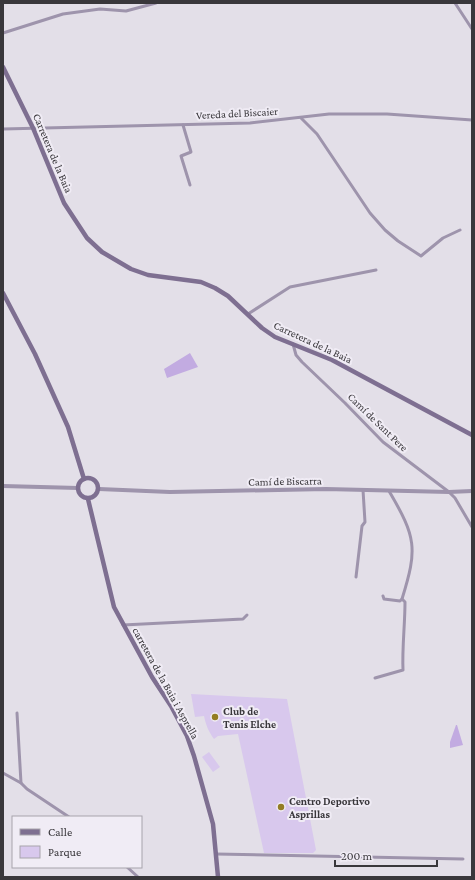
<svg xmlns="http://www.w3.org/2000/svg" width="475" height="880" font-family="'Crimson Pro',serif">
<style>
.green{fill:#d8c8ed}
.water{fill:#c2abe1}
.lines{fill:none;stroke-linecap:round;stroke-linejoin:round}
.minor{stroke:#9e94ac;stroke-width:3}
.tertiary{stroke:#9e94ac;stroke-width:4}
.secondary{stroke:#7e6f91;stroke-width:4.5}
.poi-dot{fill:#947d24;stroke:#f0ecf5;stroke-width:1.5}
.labels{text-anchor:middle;stroke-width:4;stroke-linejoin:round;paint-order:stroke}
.street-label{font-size:11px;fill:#39373b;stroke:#f0ecf5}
.poi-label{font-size:11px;font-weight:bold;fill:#39373b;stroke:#f0ecf5;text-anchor:start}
</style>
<rect width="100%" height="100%" fill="#e3dfe8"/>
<g class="green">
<path d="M191 694 287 699 316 850 313 853H264L238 734 218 736 214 739C209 732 206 726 204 716L195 717Z"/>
<path d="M209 752 220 767 213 772 202 757Z"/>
</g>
<g class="water">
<path d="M190 353 198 367 167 378 164 369Z"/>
<path d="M456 725H457L463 745 450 748V742Z"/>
</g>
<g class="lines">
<g class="minor">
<path d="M455 3 472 29"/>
<path d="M3 33 63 14 100 9 126 11 156 3"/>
<path d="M301 118 317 134 370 213 385 230 398 241 421 256 443 238 460 230"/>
<path d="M183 125 191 152 181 156 190 185"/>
<path d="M3 129 250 123 329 114H387L472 120"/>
<path d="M248 314 290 287 376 270"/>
<path d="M293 344 296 355 302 362 345 403 383 442 449 492 455 498 472 527"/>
<path d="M356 577 362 526 365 522 363 490"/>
<path d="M383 596 384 599 400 601 402 599C418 548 416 537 389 491"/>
<path d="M123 625 243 619 247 615"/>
<path d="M375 678 403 670C402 647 405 625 405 602L402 599"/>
<path d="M17 713 21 783"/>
<path d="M3 773 21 783 27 789 69 817"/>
<path d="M216 854 463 859"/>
<path d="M127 867 138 877"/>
</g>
<g class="tertiary">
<path d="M3 486 78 488"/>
<path d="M99 489 170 492 326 489 449 492 472 491"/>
</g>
<g class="secondary">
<path d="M3 67 33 128 64 203 87 238 102 252 131 269 148 275 201 282 215 288 228 296 262 328 275 337 332 360 472 435"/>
<path d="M3 293 35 354 68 427 84 479"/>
<circle cx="88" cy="488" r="10"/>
<path d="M88 499 114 607 152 677 171 706 187 736 194 756 213 824 218 877"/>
</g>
</g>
<g class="poi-dot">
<circle cx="215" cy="717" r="4"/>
<circle cx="281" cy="807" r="4"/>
</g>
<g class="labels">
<g class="street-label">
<text transform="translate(237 113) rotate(-3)" y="4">Vereda del Biscaier</text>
<text transform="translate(53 153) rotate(67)" y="4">Carretera de la Baia</text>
<text transform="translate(313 342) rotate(25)" y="4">Carretera de la Baia</text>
<text transform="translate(378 422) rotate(44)" y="4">Camí de Sant Pere</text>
<text transform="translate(285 481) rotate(-1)" y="4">Camí de Biscarra</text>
<text transform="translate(166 683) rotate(61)" y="4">carretera de la Baia i Asprella</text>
</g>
<g class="poi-label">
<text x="223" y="715">Club de<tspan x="223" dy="13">Tenis Elche</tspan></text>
<text x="289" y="805">Centro Deportivo<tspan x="289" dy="13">Asprillas</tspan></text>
</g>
</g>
<rect width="475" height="880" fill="none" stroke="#39373b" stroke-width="8"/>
<rect x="12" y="816" width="130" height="52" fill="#f0ecf5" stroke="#a7a4ab"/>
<rect x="20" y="829" width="20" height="6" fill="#7e6f91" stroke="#a7a4ab"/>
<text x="48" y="836" font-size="12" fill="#39373b">Calle</text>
<rect x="20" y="846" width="20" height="12" fill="#d8c8ed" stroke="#a7a4ab"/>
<text x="48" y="856" font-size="12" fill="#39373b">Parque</text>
<path d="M335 860v6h102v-6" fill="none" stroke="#39373b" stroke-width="2"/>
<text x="341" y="860" font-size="12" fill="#39373b" stroke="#f0ecf5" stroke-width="3" paint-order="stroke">200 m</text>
</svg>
